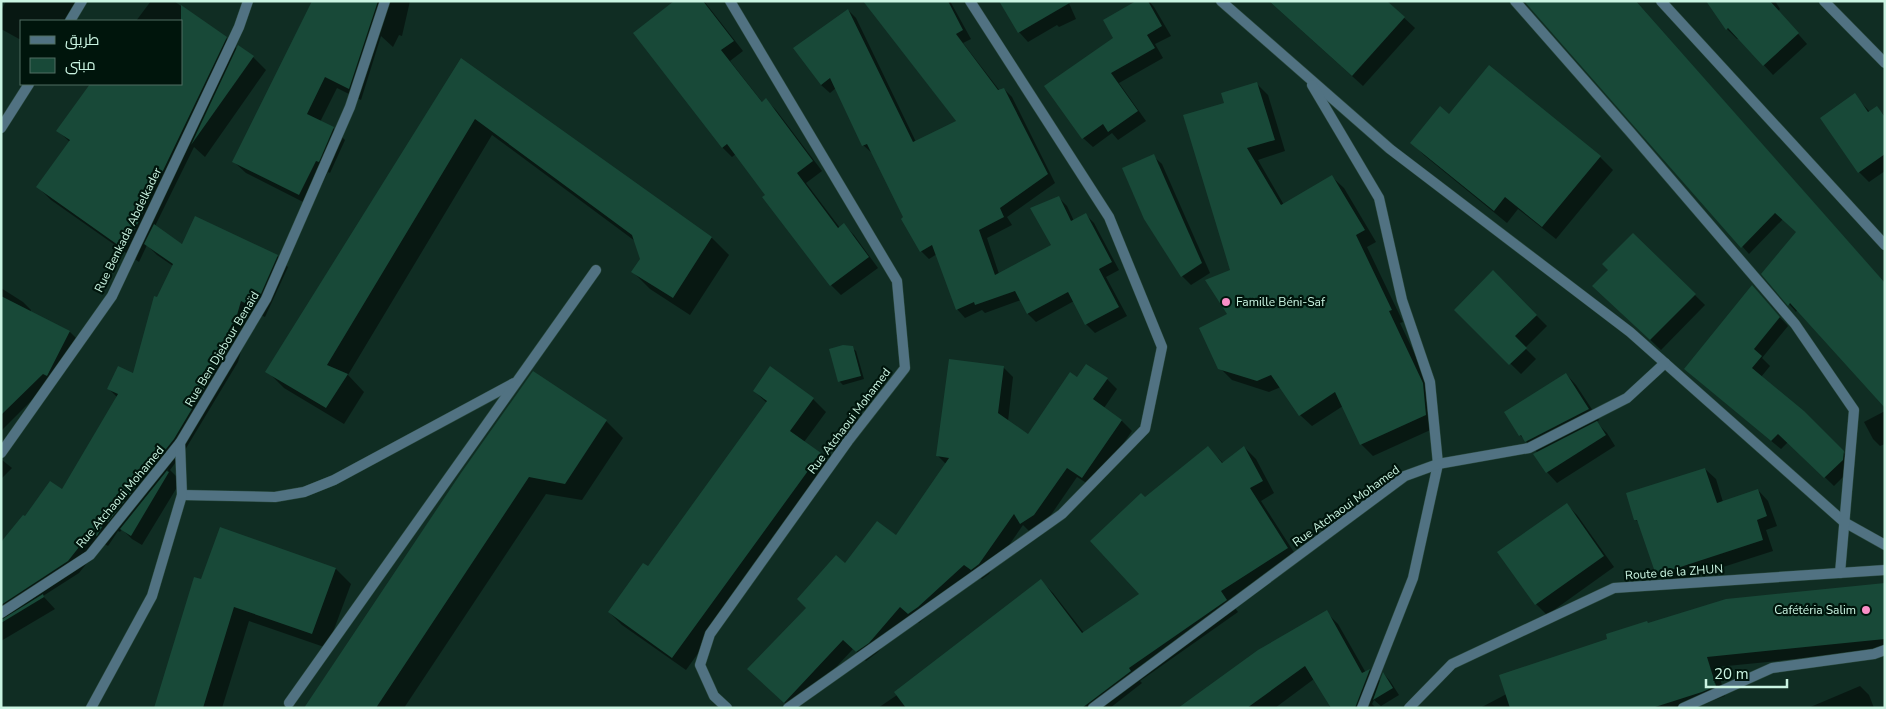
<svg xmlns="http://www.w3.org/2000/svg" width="1886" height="709" font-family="'Nunito Sans',Cairo,sans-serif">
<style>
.shadow{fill:#0007}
.building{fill:#184938}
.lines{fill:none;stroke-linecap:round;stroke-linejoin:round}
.minor-casing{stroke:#2a493e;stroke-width:11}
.minor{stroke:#517282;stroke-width:10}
.poi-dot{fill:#fa8fc8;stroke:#00150c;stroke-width:2}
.labels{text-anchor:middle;stroke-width:4.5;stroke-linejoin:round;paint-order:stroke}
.street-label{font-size:12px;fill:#caf4e2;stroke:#00150c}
.poi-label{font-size:12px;fill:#caf4e2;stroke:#00150c;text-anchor:start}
</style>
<rect width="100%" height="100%" fill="#102d23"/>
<g class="shadow">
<path d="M6 1H85L72 21H21V40L1 29V11Z"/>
<path d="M151 1H174L226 38 237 49 239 47 253 57 266 70 205 157 194 147 155 226 183 245 277 256 288 267 265 317 252 311 238 362 185 450 170 470 179 479V484L142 545 132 539 122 529 120 532 118 531 108 546 103 543 79 573 43 596 55 609 1 641V542L25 518 62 491 118 398 109 389 134 374 158 298 173 266 157 255 147 245 139 262 51 200 38 187 70 142 58 131 92 84H181V21H136Z"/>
<path d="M325 1H410L402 36 399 35 393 47 381 36 361 100 337 88 320 122 333 128 345 140 330 173 328 172 311 206 246 173 234 162Z"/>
<path d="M676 1H704L743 51 730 61 763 103 766 100 776 110 822 171 806 183 840 228 844 225 854 235 878 268 841 295 831 285 736 154 732 157 722 147Z"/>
<path d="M864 1H950L971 39 963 43 1000 91 1004 89 1012 97 1055 183 1007 217 1012 225 987 238 999 274 1053 246 1058 197 1067 206 1074 221 1086 215 1094 223 1119 270 1106 277 1127 316 1095 333 1086 324 1074 301 1036 322 1028 314 1021 300 985 313 982 310 965 318 957 309 937 254 929 259 921 251 872 153 863 145 836 88 830 93 821 85 848 10 856 18 916 142 957 122Z"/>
<path d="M1068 1 1076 19 1059 27 1057 25 1028 42 1019 32Z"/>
<path d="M1138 1H1149L1154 7 1171 36 1155 44 1163 58 1119 83 1146 121 1118 140 1112 133 1093 147 1083 138 1114 38Z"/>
<path d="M1269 1H1386L1415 28 1363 86Z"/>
<path d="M1521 1H1636L1885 284 1798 309 1796 312 1763 274 1797 232 1783 219 1749 254 1527 3Z"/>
<path d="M1707 1H1775L1780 9 1778 11 1807 44 1773 75 1739 38 1737 39 1727 29Z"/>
<path d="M461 60 712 238 729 255 690 315 650 289 633 272 642 259 635 241 492 135 348 375 364 392 344 424 284 388 267 371Z"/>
<path d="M1256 83 1268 95 1285 151 1258 160 1284 205 1332 177 1344 188 1376 242 1367 247 1403 322 1400 323 1432 390 1437 427 1373 456 1361 444 1343 406 1312 426 1300 415 1281 387 1269 392 1232 380 1220 368 1229 315 1231 271 1226 103Z"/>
<path d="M1854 95 1870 112 1877 108 1885 116V171L1869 182 1859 172Z"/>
<path d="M1449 116 1600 157 1613 170 1556 239 1518 209 1507 223 1425 156 1412 143Z"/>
<path d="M1153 156 1162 164 1210 273 1191 285 1182 276Z"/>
<path d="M1633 234 1705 305 1661 350 1605 297 1610 270Z"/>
<path d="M1493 272 1547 326 1525 348 1536 359 1521 374 1456 310Z"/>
<path d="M1752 287 1788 326 1762 358 1770 366 1761 377 1803 412 1852 461 1851 469 1834 486 1788 442 1781 449 1694 377Z"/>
<path d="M1 288 23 302 31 310 30 312 70 332 78 340 51 381 1 431Z"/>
<path d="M852 348 856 351 864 379 843 385 840 382 830 350Z"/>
<path d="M1003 367 1013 377 1008 421 1028 435 1077 379H1107L1117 389 1104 408 1122 421 1132 431 1093 487 1077 477 1044 525 1031 533 1023 525 989 574 982 579 975 574 919 623 911 616 878 652 866 661 853 649 798 708H790L759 678 807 608 846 565 896 536 946 464 937 455Z"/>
<path d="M1566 374 1576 385 1599 420 1596 422 1607 433 1615 446 1557 483 1547 472 1538 453 1520 435Z"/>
<path d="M754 391 813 399 826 412 804 442 820 454 833 467 686 670 622 625 609 612 648 567 767 403Z"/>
<path d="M1885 411V444L1880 446 1873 439 1864 422Z"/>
<path d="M606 421 623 438 582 500 546 494 404 708H306L462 474Z"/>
<path d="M1207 447 1223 463 1244 447 1256 459 1274 493 1261 501 1299 560 1232 604 1238 612 1140 681 1142 683 1110 708H878L897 695 1041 581 1053 593 1084 633 1141 594 1145 499Z"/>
<path d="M1 456 2 460 12 468 1 479Z"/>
<path d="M1705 469 1716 479 1723 502 1758 490 1768 501 1777 526 1766 530 1773 551 1667 585 1657 575 1640 524 1636 520Z"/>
<path d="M1567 505 1577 515 1614 567 1547 615 1536 604 1499 552Z"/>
<path d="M336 569 351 584 327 648 249 621 222 708H155L202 581Z"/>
<path d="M1885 584V650L1717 667 1725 696 1693 708H1480L1609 640 1649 624Z"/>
<path d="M1326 612 1338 624 1366 673 1370 670 1381 682 1384 674 1390 681 1399 695 1381 706 1374 700 1372 704 1376 708H1327L1331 705 1314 679 1275 708H1193Z"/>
<path d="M1860 686 1869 695 1874 708H1808Z"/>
</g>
<g class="building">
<path d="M312 1H378L349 89 325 77 307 114 334 127 319 162 316 161 299 195 232 162Z"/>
<path d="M674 1H703L734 41 721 50 762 102 766 98 813 161 797 173 838 228 844 223 869 257 830 286 762 197 765 195 727 144 722 148 633 33Z"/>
<path d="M863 1H948L963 30 956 34 998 90 1004 88 1048 174 1000 208 1004 217 979 230 995 275 1051 245 1030 208 1059 196 1071 221 1086 213 1112 262 1099 269 1119 307 1085 325 1068 292 1027 314 1015 291 975 305 974 302 956 310 932 245 920 252 901 219 903 217 867 144 862 146 830 78 821 85 793 48 848 9 913 142 956 121Z"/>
<path d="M999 1H1073L1018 33Z"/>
<path d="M1136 1H1148L1162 26 1147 35 1155 48 1111 73 1138 111 1108 132 1103 124 1082 139 1044 86 1113 38 1103 20Z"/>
<path d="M1269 1H1387L1405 17 1352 76Z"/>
<path d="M1524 1H1636L1885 283V408L1790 303 1788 306 1761 274 1796 232 1775 213 1741 248Z"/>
<path d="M1706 1H1770L1799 33 1763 66 1728 28 1726 30Z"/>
<path d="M181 5 227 37 125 250 36 187 70 140 56 131 90 84H181Z"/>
<path d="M238 45 254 56 191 145Z"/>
<path d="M461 58 712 237 673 298 631 272 640 259 632 235 475 119 327 365 348 374 326 408 265 372Z"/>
<path d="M1489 65 1601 156 1542 227 1505 197 1494 211 1410 143 1440 106 1449 114Z"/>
<path d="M1257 82 1275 140 1247 148 1281 205 1332 175 1365 230 1356 235 1392 310 1389 311 1423 383 1426 415 1360 445 1335 392 1299 416 1271 375 1257 381 1218 369 1199 328 1227 314 1205 280 1230 270 1183 115 1224 103 1221 93Z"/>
<path d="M1855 93 1868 112 1877 106 1885 117V154L1858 173 1820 118Z"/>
<path d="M1154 154 1202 263 1181 277 1144 219 1122 168Z"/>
<path d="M195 216 278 255 260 296 253 307 241 301 227 350 174 439 108 522 106 520 97 536 91 532 68 561 1 605V542L23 515 25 516 50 481 62 489 118 394 107 389 118 366 133 373 154 296 157 297 173 264 144 244 154 224 182 244Z"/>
<path d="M1633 233 1696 294 1650 340 1592 286 1608 270 1602 264Z"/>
<path d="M1493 270 1537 315 1515 336 1527 348 1509 365 1454 310Z"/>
<path d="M1752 285 1780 317 1754 349 1762 356 1752 368 1804 411 1844 451 1843 460 1824 478 1778 434 1771 441 1684 369Z"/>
<path d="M1 296 70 331 47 376 43 374 1 415Z"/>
<path d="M843 345 853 346 861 376 838 382 829 349Z"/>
<path d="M949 359 1004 366 998 413 1028 434 1070 372 1077 377 1086 364 1108 378 1093 399 1122 420 1082 478 1067 468 1034 515 1020 524 1014 514 979 564 971 570 964 565 918 607 908 614 900 607 869 643 856 652 843 640 784 703 747 669 806 608 797 599 836 555 845 563 877 521 896 535 949 458 936 456Z"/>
<path d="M770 366 814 398 790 431 821 453 672 658 608 612 643 563 648 566 767 401 753 391Z"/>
<path d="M533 371 607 420 565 484 529 477 376 708H304L461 473Z"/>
<path d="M1566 373 1589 409 1525 442 1521 435 1519 436 1504 412Z"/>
<path d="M1597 421 1606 435 1546 473 1533 454Z"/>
<path d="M1208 446 1222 463 1244 446 1263 481 1250 488 1288 548 1221 591 1227 600 1129 668 1131 671 1082 708H906L894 692 1041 579 1082 633 1139 594 1090 541 1141 493 1145 497Z"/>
<path d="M169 468 167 471 169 472 131 536 120 529Z"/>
<path d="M1705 468 1717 503 1758 489 1767 516 1757 520 1763 540 1656 575 1637 520H1634L1626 493Z"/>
<path d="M1567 503 1604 556 1535 605 1497 552Z"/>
<path d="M220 527 336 568 312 634 234 607 203 708H154L194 577 201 579Z"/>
<path d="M1885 583V639L1707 657 1716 686 1702 692 1652 708H1510L1499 675 1607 639 1606 634 1647 621 1648 623 1726 599Z"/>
<path d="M43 594 44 597 1 623V620Z"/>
<path d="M1327 610 1362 673 1370 669 1355 708H1331L1305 666 1247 708H1178L1258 650Z"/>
<path d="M1383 672 1393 688 1373 700Z"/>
</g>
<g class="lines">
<defs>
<g id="minor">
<path d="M1221 1 1390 149 1630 332 1844 522 1885 545"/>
<path d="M1515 1 1631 133 1795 324 1854 410 1840 573"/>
<path d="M1661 1 1885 245"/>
<path d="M1824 1 1885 63"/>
<path d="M70 21 82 1"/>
<path d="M1312 85 1379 198 1402 300 1430 382 1438 464 1413 578 1362 708"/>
<path d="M1 128 29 84"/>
<path d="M1 453 112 296 239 27 248 1"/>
<path d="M182 495 275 497 304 492 334 480 514 383"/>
<path d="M1 613 90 555 180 443"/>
<path d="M289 703 596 270"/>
<path d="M91 708 152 596 182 495 180 443 266 299 350 107 385 1"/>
<path d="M727 708 714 696 700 665 710 634 848 441 905 368 897 281 730 1"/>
<path d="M788 708 1062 514 1145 429 1162 347 1109 217 970 1"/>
<path d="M1093 708 1405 476 1438 464 1529 448 1627 398 1665 363"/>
<path d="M1409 708 1452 664 1614 588 1885 570"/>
<path d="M1683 708 1772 668 1874 654 1885 650"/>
</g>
</defs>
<use href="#minor" class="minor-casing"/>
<use href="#minor" class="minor"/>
</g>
<g class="poi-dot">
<circle cx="1226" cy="302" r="5"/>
<circle cx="1866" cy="610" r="5"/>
</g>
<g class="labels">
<g class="street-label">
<text transform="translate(128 230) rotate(-64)" y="4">Rue Benkada Abdelkader</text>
<text transform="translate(222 349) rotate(-59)" y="4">Rue Ben Djebour Benaïd</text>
<text transform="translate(849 421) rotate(-53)" y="4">Rue Atchaoui Mohamed</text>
<text transform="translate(120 497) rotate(-50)" y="4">Rue Atchaoui Mohamed</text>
<text transform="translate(1346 506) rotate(-36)" y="4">Rue Atchaoui Mohamed</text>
<text transform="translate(1674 572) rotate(-4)" y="4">Route de la ZHUN</text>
</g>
<g class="poi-label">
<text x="1236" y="306">Famille Béni-Saf</text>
<text x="1856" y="614" text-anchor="end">Cafétéria Salim</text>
</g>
</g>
<rect width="1886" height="709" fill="none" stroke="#caf4e2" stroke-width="5"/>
<rect x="20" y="20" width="162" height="65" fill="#00150c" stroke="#516e62"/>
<rect x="30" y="36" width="25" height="8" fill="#517282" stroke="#516e62"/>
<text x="65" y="45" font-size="15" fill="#caf4e2">طريق</text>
<rect x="30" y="58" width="25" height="15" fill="#184938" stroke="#516e62"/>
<text x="65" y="70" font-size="15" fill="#caf4e2">مبنى</text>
<path d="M1706 679v8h81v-8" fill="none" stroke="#caf4e2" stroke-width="2.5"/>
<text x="1714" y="679" font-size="15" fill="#caf4e2" stroke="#00150c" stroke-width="4" paint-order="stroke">20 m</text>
</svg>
